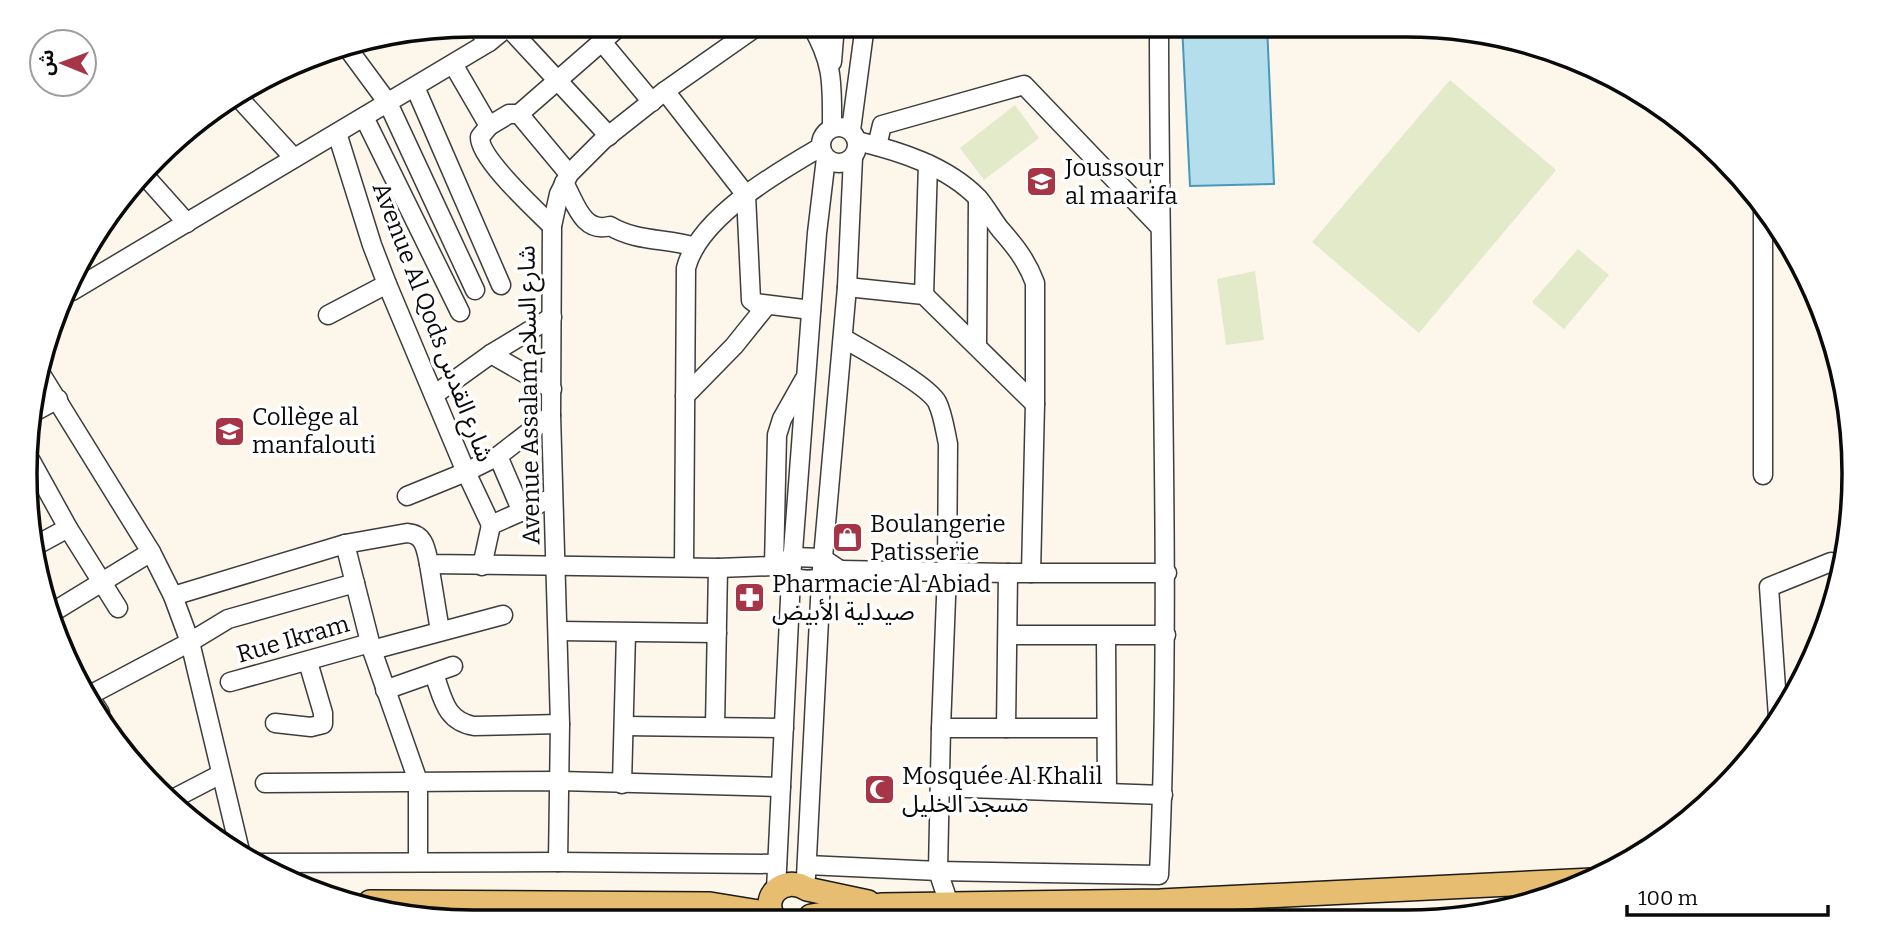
<svg xmlns="http://www.w3.org/2000/svg" width="1879" height="947" font-family="Bitter,'Noto Sans Arabic',serif">
<style>
.pitch{fill:#e2eac9}
.water{fill:#b5deed;stroke:#4798ba;stroke-width:2}
.lines{fill:none;stroke-linecap:round;stroke-linejoin:round}
.minor-casing{stroke:#3d3d3d;stroke-width:21}
.major-casing{stroke:#1b1b1b;stroke-width:26}
.minor{stroke:#fff;stroke-width:18}
.major{stroke:#e6bd71;stroke-width:23}
.labels{text-anchor:middle;stroke-width:7;stroke-linejoin:round;paint-order:stroke}
.poi-label{font-size:24px;fill:#0a0a0a;stroke:#fff;text-anchor:start}
.street-label{font-size:24px;fill:#0a0a0a;stroke:#fff}
.rim{fill:none;stroke:#0a0a0a;stroke-width:3.5}
</style>
<rect width="100%" height="100%" fill="#fcf7ea"/>
<g class="pitch">
<path d="M1450 80 1556 170 1419 333 1312 242Z"/>
<path d="M1015 105 1039 138 984 180 960 148Z"/>
<path d="M1578 249 1609 275 1564 329 1532 302Z"/>
<path d="M1255 271 1264 340 1226 345 1217 279Z"/>
</g>
<path class="water" d="M1182 25H1267L1274 184 1190 186Z"/>
<g class="lines">
<defs>
<g id="minor">
<path d="M474 25 489 42"/>
<path d="M811 25C834 64 832 84 832 128"/>
<path d="M508 27 609 136"/>
<path d="M602 42 652 102"/>
<path d="M346 46 388 103 475 290"/>
<path d="M832 62 835 25"/>
<path d="M453 64 489 126 480 137C479 158 536 210 552 226"/>
<path d="M415 87 501 285"/>
<path d="M665 91 746 195 751 300 755 303 811 310"/>
<path d="M238 97 294 158"/>
<path d="M519 114 621 25"/>
<path d="M364 117 460 312"/>
<path d="M489 126 509 114H519L569 174"/>
<circle cx="839" cy="145" r="18"/>
<path d="M851 130 865 25"/>
<path d="M337 133 372 245 387 284 466 472 491 525"/>
<path d="M857 141C899 151 947 166 978 198 986 207 992 219 1000 229 1015 246 1027 261 1035 283V404L1031 573"/>
<path d="M877 146 882 125 1024 85 1159 226"/>
<path d="M145 176 187 223"/>
<path d="M564 183C575 201 582 234 610 226 637 242 666 238 695 247"/>
<path d="M847 287 924 295 1035 404"/>
<path d="M72 291 489 42 510 25"/>
<path d="M924 295 928 164"/>
<path d="M328 315 387 284"/>
<path d="M843 338C863 350 927 384 937 402 943 414 945 430 948 444L947 572 941 728 938 871 949 904"/>
<path d="M977 346 978 198"/>
<path d="M491 354 552 389"/>
<path d="M39 371 151 552 173 596 190 642 240 851"/>
<path d="M434 395 491 354 552 317"/>
<path d="M685 396 734 346 767 305"/>
<path d="M32 413 58 399"/>
<path d="M498 456 522 512"/>
<path d="M31 461 68 528 118 608"/>
<path d="M1763 475V212"/>
<path d="M407 496 466 472 498 456 551 415"/>
<path d="M491 525 552 498"/>
<path d="M345 544 372 650 418 781V862"/>
<path d="M33 547 68 528"/>
<path d="M429 564 440 631"/>
<path d="M482 566 491 525"/>
<path d="M774 566 777 435 782 419 804 380"/>
<path d="M684 567 686 268C699 217 778 172 821 147"/>
<path d="M783 572C802 585 822 580 840 570L1008 573H1167"/>
<path d="M173 596 345 544 407 533C425 534 426 550 429 564L718 568 774 566 793 557 822 558 840 570"/>
<path d="M53 612 151 552"/>
<path d="M558 631 717 633"/>
<path d="M1008 635H1166"/>
<path d="M1106 636 1107 792"/>
<path d="M372 650 503 615"/>
<path d="M434 674C443 698 445 721 474 726L560 724"/>
<path d="M230 682 370 643"/>
<path d="M385 690 453 666"/>
<path d="M88 696 190 642 228 619 355 583"/>
<path d="M89 696 100 713"/>
<path d="M1778 717 1769 587 1831 562"/>
<path d="M275 723 311 727 323 724V713L308 662"/>
<path d="M624 726 784 728"/>
<path d="M715 726 718 568"/>
<path d="M941 728H1106"/>
<path d="M1006 728 1008 573"/>
<path d="M265 783 560 781 781 787"/>
<path d="M622 784 626 633"/>
<path d="M940 787 1163 795"/>
<path d="M169 801 221 774"/>
<path d="M558 862 560 724 551 415 552 226 559 194 569 174 603 140 665 91 759 25"/>
<path d="M256 863 558 862 777 864"/>
<path d="M807 865 938 871 1159 875C1172 592 1159 309 1159 25"/>
<path d="M806 877 821 580 847 287 853 157"/>
<path d="M776 890 791 578 817 233 826 158"/>
</g>
<g id="major">
<path d="M370 902 710 904 771 914"/>
<path d="M811 916 881 905 1160 901 1592 880"/>
<path d="M776 921C758 898 783 874 807 889L868 902"/>
</g>
</defs>
<use href="#minor" class="minor-casing"/>
<use href="#major" class="major-casing"/>
<use href="#minor" class="minor"/>
<use href="#major" class="major"/>
</g>
<defs>
<symbol id="school-square" viewBox="-11 -11 22 22"><rect x="-9" y="-9" width="18" height="18" rx="4" fill="#a63647" stroke="#fff"/><path d="M0-5L7-2L0 1L-7-2ZM-4 1L0 2.5L4 1V4Q0 6-4 4Z" fill="#fff"/></symbol>
<symbol id="shop-square" viewBox="-11 -11 22 22"><rect x="-9" y="-9" width="18" height="18" rx="4" fill="#a63647" stroke="#fff"/><path d="M-5-2.5h2.3a2.7 3.5 0 0 1 5.4 0H5L5.5 6h-11ZM-1.5-2.5h3a1.5 2.3 0 0 0-3 0Z" fill="#fff"/></symbol>
<symbol id="pharmacy-square" viewBox="-11 -11 22 22"><rect x="-9" y="-9" width="18" height="18" rx="4" fill="#a63647" stroke="#fff"/><path d="M-2-6h4v4h4v4h-4v4h-4v-4h-4v-4h4Z" fill="#fff"/></symbol>
<symbol id="mosque-square" viewBox="-11 -11 22 22"><rect x="-9" y="-9" width="18" height="18" rx="4" fill="#a63647" stroke="#fff"/><path d="M3.5-4.9A6 6 0 1 0 3.5 4.9A5 5 0 1 1 3.5-4.9Z" fill="#fff"/></symbol>
</defs>
<g fill-rule="evenodd">
<use href="#school-square" x="1024" y="164" width="35" height="35"/>
<use href="#school-square" x="212" y="414" width="35" height="35"/>
<use href="#shop-square" x="830" y="520" width="35" height="35"/>
<use href="#pharmacy-square" x="732" y="580" width="35" height="35"/>
<use href="#mosque-square" x="862" y="772" width="35" height="35"/>
</g>
<g class="labels">
<g class="poi-label">
<text x="1065" y="176">Joussour<tspan x="1065" dy="28">al maarifa</tspan></text>
<text x="252" y="425">Collège al<tspan x="252" dy="28">manfalouti</tspan></text>
<text x="870" y="532">Boulangerie<tspan x="870" dy="28">Patisserie</tspan></text>
<text x="772" y="592">Pharmacie Al Abiad<tspan x="772" dy="28">صيدلية الأبيض</tspan></text>
<text x="902" y="784">Mosquée Al Khalil<tspan x="902" dy="28">مسجد الخليل</tspan></text>
</g>
<g class="street-label">
<text transform="translate(433 322) rotate(69)" y="8">Avenue Al Qods شارع القدس</text>
<text transform="translate(529 395) rotate(-91)" y="8">Avenue Assalam شارع السلام</text>
<text transform="translate(293 639) rotate(-16)" y="8">Rue Ikram</text>
</g>
</g>
<path d="M0 0H1879V947H0ZM473 37H1406A436 436 0 0 1 1842 473V474A436 436 0 0 1 1406 910H473A436 436 0 0 1 37 474V473A436 436 0 0 1 473 37Z" fill="#fff" fill-rule="evenodd"/>
<path class="rim" d="M473 37H1406A436 436 0 0 1 1842 473V474A436 436 0 0 1 1406 910H473A436 436 0 0 1 37 474V473A436 436 0 0 1 473 37Z"/>
<g transform="translate(63 63) rotate(271)"><circle r="33" fill="#ffffff" stroke="#9d9d9d" stroke-width="2"/>
<path d="M0-5L12 26L0 18L-12 26Z" fill="#a63647"/>
<text y="-10" font-size="19" font-weight="bold" text-anchor="middle" fill="#0a0a0a">ش</text>
</g>
<path d="M1627 905v10h201v-10" fill="none" stroke="#0a0a0a" stroke-width="3.5"/>
<text x="1638" y="905" font-size="21" fill="#0a0a0a" stroke="#ffffff" stroke-width="5" paint-order="stroke">100 m</text>
</svg>
